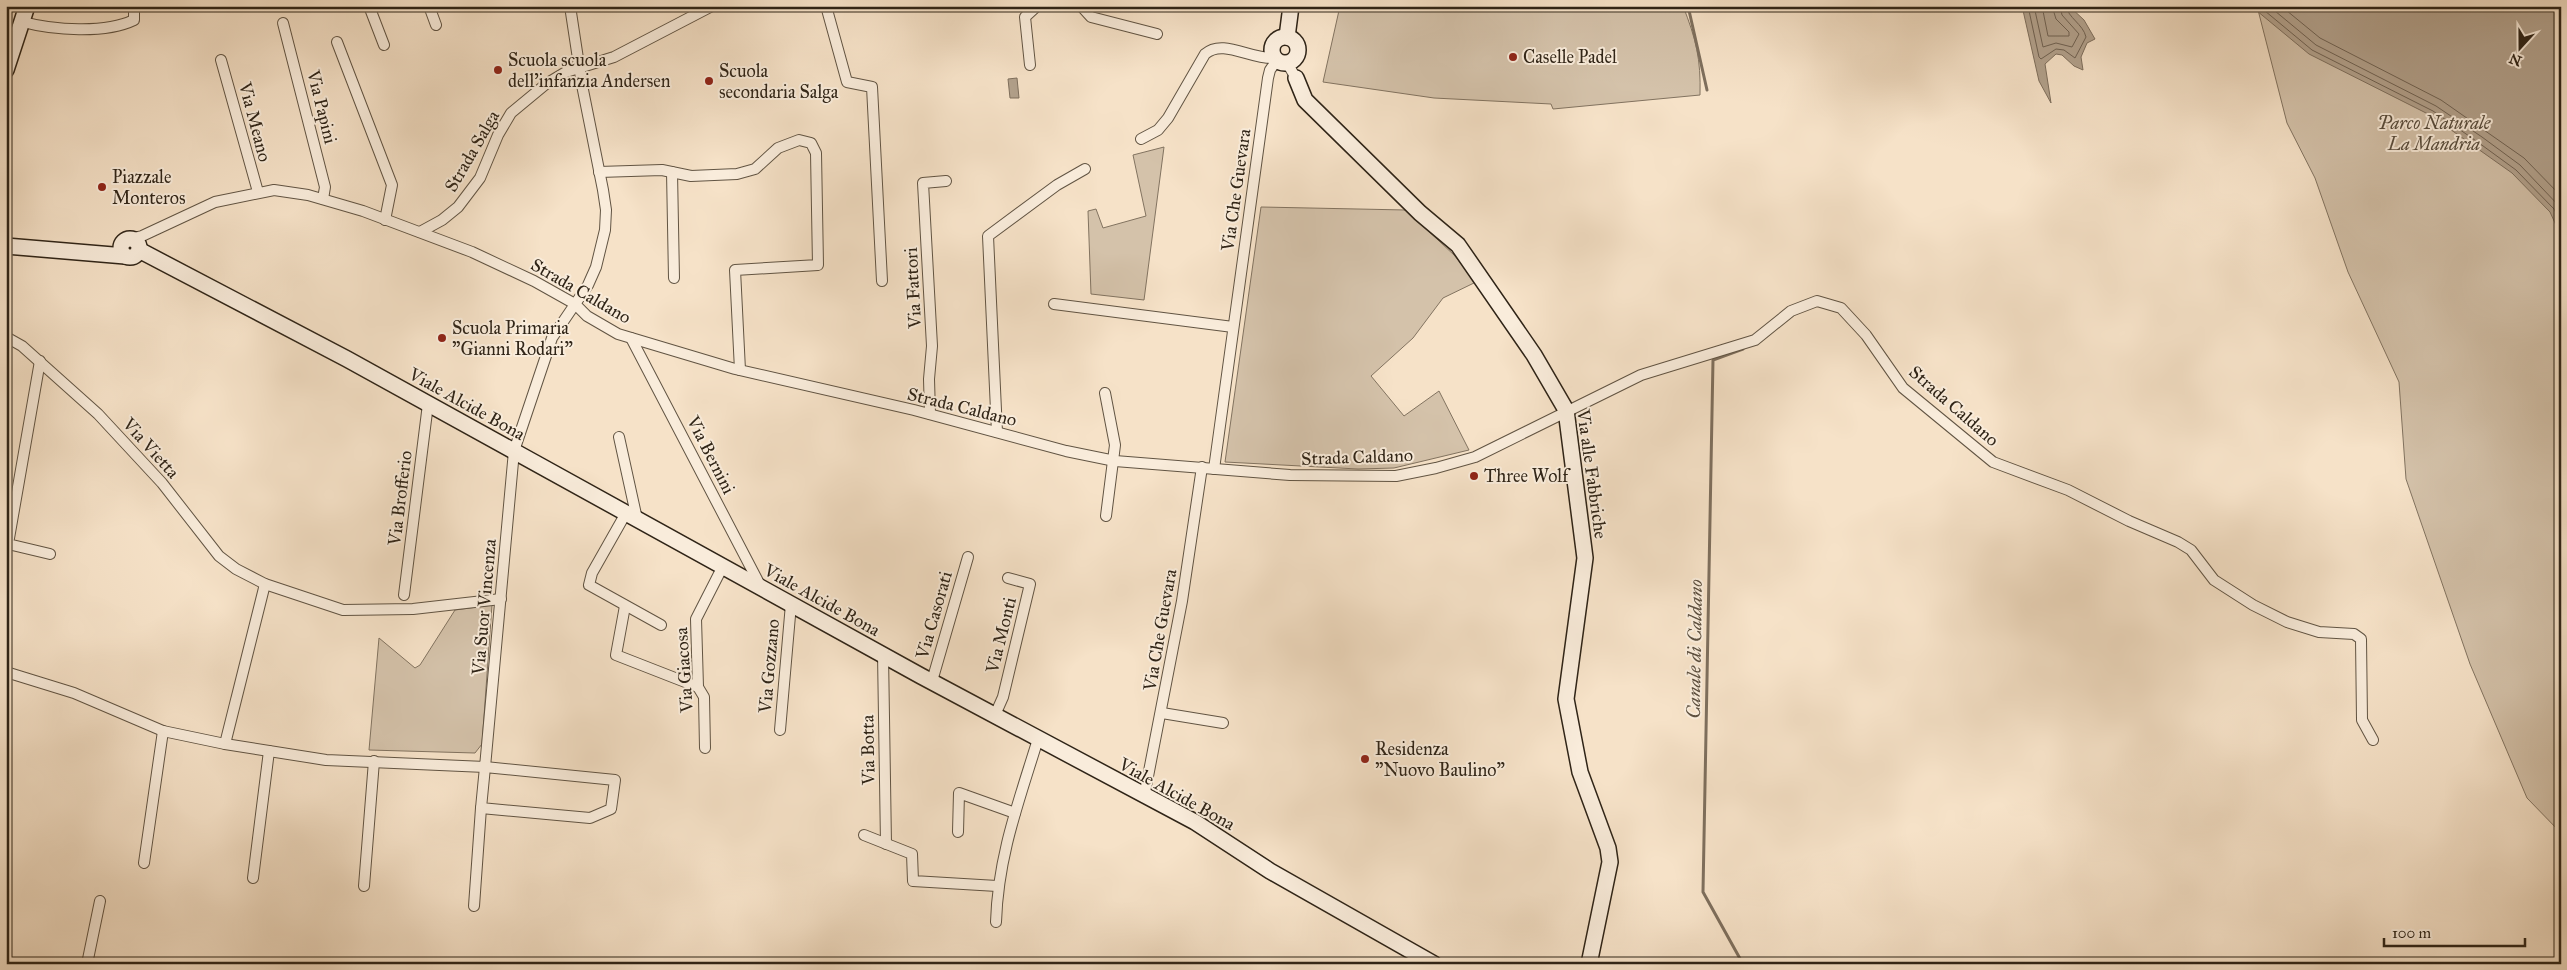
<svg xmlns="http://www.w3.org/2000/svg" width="2567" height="970" font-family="'IM FELL Great Primer',serif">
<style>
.green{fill:#d4c2aa;stroke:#827360}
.water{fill:#b2a18c;stroke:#7e6f5d}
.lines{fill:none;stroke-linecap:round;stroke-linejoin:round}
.shore{stroke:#706252;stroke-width:1}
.stream{stroke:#7e6f5d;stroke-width:3}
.street-casing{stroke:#615443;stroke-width:12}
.secondary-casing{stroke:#2f2417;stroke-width:18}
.street{stroke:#f9ecdb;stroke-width:10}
.secondary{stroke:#f9ecdb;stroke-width:15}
.poi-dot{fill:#8f2418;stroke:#f9ecdb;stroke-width:2}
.labels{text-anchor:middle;stroke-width:4;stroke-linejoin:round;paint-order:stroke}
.poi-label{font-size:18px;fill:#2f2417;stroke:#f9ecdb;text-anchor:start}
.street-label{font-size:18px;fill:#2f2417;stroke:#f9ecdb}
.park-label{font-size:18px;font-style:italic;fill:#584c3c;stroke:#f9ecdb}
.water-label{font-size:19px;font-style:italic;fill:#5d5040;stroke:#f9ecdb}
</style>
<rect width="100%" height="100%" fill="#f6e2c8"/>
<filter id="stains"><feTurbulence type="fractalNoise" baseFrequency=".004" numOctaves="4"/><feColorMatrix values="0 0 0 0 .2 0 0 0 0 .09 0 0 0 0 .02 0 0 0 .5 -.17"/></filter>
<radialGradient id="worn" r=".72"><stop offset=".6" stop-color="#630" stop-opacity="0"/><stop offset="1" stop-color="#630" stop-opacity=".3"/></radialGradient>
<g class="green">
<path d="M1340 6H1683C1696 39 1701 59 1700 95L1553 109 1551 104 1434 98 1323 82Z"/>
<path d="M2257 6H2561V833L2527 798 2470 664 2406 479 2399 382 2348 272 2315 178 2287 123Z"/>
<path d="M1164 147 1144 300 1091 294 1088 211 1096 209 1103 228 1146 216 1133 155Z"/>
<path d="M1261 207 1406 210 1454 255 1476 282 1443 298 1413 338 1371 376 1404 416 1439 391 1469 450 1394 468 1358 469 1225 462Z"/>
<path d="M492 605 482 744 475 753 369 750 379 638 415 668 420 665 455 610Z"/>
</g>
<g class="water">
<path d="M2022 6H2069L2084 20 2095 39 2087 43 2081 57 2083 70 2074 66 2062 55 2056 54 2045 64 2051 103 2039 81Z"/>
<path d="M2251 6H2561V236L2550 212 2512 173 2430 115 2309 54Z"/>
<path d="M1017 78 1019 98H1010L1008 79Z"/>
</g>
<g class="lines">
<g class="shore">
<path d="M2028 6 2039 57 2041 59 2056 49 2064 50 2075 58 2086 37C2083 24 2068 18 2066 6"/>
<path d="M2034 6 2043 47 2056 43 2072 47 2079 34 2062 15 2060 6"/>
<path d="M2042 6 2048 36H2069V32L2056 19 2052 6"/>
<path d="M2259 6 2312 50 2433 111 2479 143 2516 170 2554 209 2561 223"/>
<path d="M2269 6 2316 45 2436 106 2482 137 2520 165 2561 208"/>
<path d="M2281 6 2320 38 2441 100 2524 158 2561 196"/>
</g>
<g class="stream">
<path d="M1688 6 1707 90"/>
<path d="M1743 964 1703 892 1713 360 1743 349"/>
</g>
<defs>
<g id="street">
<path d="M369 6 384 45"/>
<path d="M429 6 436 25"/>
<path d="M826 6 847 82 872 87 882 281"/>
<path d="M1081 6 1091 17 1157 34"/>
<path d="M23 22C53 30 105 34 134 20V6"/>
<path d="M283 23 325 187 323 199"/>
<path d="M337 42 392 185 385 220"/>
<path d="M221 60 258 192"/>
<path d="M1287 63 1296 78"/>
<path d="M1030 65 1025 17 1037 6"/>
<path d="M1141 139 1158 130 1168 118 1205 54C1223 38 1251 60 1275 58"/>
<path d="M599 172 662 170 691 176 737 174 755 169 778 148 799 140 811 143 816 153 818 265 735 270 740 370"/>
<path d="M672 172 674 278"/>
<path d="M420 232 442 220 458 207 480 178 498 135 511 113 546 84 566 72 614 57 712 6"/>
<path d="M129 239 142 236 215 202 274 190 308 195 363 211 472 252 534 281 575 304 587 316 618 334 735 369 914 410 1066 451 1115 461 1290 475 1396 476 1436 468 1475 457 1641 375 1755 340 1791 311 1817 301 1841 308 1866 335 1903 388 1993 462 2068 490 2129 521 2178 542 2191 550 2214 580 2253 605 2287 622 2319 632 2354 634 2361 639 2362 720 2373 740"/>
<path d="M1054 304 1233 327"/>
<path d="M6 337 22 346 98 414 162 483 219 556 236 569 265 584 343 610 413 609 501 599"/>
<path d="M631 338 761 587"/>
<path d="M40 361 8 544 50 554"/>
<path d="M1105 393 1115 445 1106 516"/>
<path d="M930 414 929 379 932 346 923 183 946 181"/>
<path d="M997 432 988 236 1057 185 1085 169"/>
<path d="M619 437 637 519"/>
<path d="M1214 469 1268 78 1270 70 1277 60"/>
<path d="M626 513 592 573 589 585 661 625"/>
<path d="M404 595 428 404"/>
<path d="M625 606 616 655 698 687"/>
<path d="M883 654 886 844"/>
<path d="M6 672 74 693 163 731 225 744 326 760 485 767 514 451 552 338 588 285 596 267 605 230 606 210 603 190 582 85 570 6"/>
<path d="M932 681 968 557"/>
<path d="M1162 713 1223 723"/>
<path d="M995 715 1003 697 1030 584 1008 578"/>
<path d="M780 730 791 604"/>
<path d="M225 744 265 584"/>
<path d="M705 748 704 697 698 687 696 619 723 566"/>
<path d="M485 767 615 780 611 809 590 818 481 808Z"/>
<path d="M1144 797 1182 601 1202 467"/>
<path d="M958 832 959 793 1015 813"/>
<path d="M864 835 912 854 913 881 997 886"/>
<path d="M144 863 163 731"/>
<path d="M253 878 269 751"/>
<path d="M364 886 374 761"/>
<path d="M474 906 481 808"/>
<path d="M996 922C998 856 1019 801 1038 739"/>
<path d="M87 964 100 901"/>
</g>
<g id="secondary">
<circle cx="1285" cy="50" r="13"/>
<path d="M1287 37 1291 6"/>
<path d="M6 70 27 6"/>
<path d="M1296 78 1305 100 1420 213 1458 245 1534 355 1566 410 1585 558 1566 699 1580 772 1608 848 1610 862 1589 964"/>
<circle cx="130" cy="248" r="9"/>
<path d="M6 246 125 256"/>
<path d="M139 250 347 359 921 676 1195 822 1270 871 1434 964"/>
</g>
</defs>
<use href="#street" class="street-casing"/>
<use href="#secondary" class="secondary-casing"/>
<use href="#street" class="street"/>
<use href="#secondary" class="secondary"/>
</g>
<g class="poi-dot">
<circle cx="1513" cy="57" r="5"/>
<circle cx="498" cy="70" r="5"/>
<circle cx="709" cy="81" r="5"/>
<circle cx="102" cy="187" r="5"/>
<circle cx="442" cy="338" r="5"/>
<circle cx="1474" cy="476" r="5"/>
<circle cx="1365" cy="759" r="5"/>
</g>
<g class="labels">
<g class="poi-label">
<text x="1523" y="63">Caselle Padel</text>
<text x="508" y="66">Scuola scuola<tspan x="508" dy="21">dell'infanzia Andersen</tspan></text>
<text x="719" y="77">Scuola<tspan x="719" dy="21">secondaria Salga</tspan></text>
<text x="112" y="183">Piazzale<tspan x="112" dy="21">Monteros</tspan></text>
<text x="452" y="334">Scuola Primaria<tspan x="452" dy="21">"Gianni Rodari"</tspan></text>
<text x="1484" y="482">Three Wolf</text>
<text x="1375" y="755">Residenza<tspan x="1375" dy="21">"Nuovo Baulino"</tspan></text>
</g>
<g class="street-label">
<text transform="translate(322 107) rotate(76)" y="6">Via Papini</text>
<text transform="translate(255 122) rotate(75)" y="6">Via Meano</text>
<text transform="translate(472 151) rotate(-60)" y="6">Strada Salga</text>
<text transform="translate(1236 190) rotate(-82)" y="6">Via Che Guevara</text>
<text transform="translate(913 288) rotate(-93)" y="6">Via Fattori</text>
<text transform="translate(581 291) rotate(30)" y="6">Strada Caldano</text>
<text transform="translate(467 404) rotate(29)" y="6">Viale Alcide Bona</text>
<text transform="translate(1954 406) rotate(41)" y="6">Strada Caldano</text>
<text transform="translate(962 407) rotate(14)" y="6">Strada Caldano</text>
<text transform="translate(151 448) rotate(48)" y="6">Via Vietta</text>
<text transform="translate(711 455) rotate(63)" y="6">Via Bernini</text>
<text transform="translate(1357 457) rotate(-2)" y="6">Strada Caldano</text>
<text transform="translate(1592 474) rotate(82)" y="6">Via alle Fabbriche</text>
<text transform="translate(400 498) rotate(-83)" y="6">Via Brofferio</text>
<text transform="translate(822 600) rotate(29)" y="6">Viale Alcide Bona</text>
<text transform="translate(484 607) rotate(-85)" y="6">Via Suor Vincenza</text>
<text transform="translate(934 615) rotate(-74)" y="6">Via Casorati</text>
<text transform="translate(1160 630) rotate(-80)" y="6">Via Che Guevara</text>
<text transform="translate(1001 635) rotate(-76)" y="6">Via Monti</text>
<text transform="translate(769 666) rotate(-85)" y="6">Via Gozzano</text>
<text transform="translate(684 670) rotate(-94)" y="6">Via Giacosa</text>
<text transform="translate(868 750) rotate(-91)" y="6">Via Botta</text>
<text transform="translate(1177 794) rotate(29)" y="6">Viale Alcide Bona</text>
</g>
<g class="park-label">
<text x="2434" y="129">Parco Naturale<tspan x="2434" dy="21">La Mandria</tspan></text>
</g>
<g class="water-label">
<text transform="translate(1694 649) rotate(-89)" y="7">Canale di Caldano</text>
</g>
</g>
<rect width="2567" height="970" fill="none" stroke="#f6e2c8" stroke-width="25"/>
<rect x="8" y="8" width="2552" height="955" fill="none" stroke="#2f2417" stroke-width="2.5"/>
<rect x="12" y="12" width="2542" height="945" fill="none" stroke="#2f2417"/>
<g transform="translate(2520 48) rotate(201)" stroke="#f9ecdb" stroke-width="4" paint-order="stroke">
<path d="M0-4L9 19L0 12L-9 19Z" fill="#2f2417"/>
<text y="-8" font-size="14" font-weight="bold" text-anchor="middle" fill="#2f2417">N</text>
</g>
<path d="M2384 938v8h141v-8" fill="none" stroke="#2f2417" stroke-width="2.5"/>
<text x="2392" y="938" font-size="15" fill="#2f2417" stroke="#f9ecdb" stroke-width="4" paint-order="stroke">100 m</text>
<rect width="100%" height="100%" filter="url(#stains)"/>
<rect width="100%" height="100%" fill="url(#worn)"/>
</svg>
